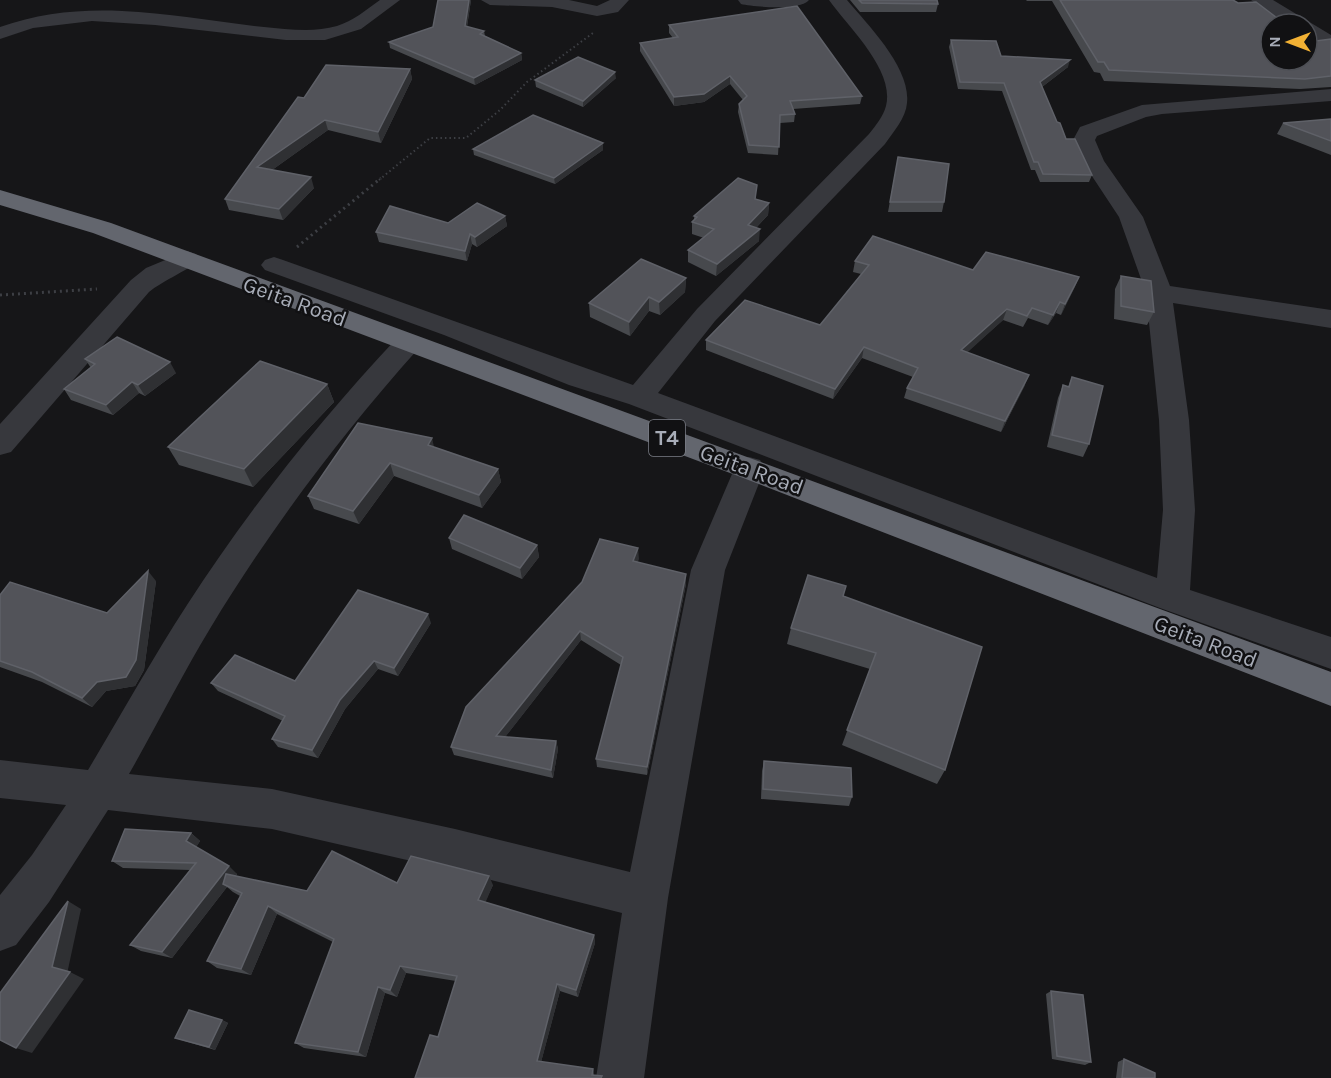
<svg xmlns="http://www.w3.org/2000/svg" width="1331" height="1078" font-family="Karla,sans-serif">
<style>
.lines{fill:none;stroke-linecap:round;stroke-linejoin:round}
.path-far1{stroke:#3d3f44;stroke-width:2;stroke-dasharray:1.5 3;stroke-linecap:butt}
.path{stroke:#3d3f44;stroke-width:3;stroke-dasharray:2 4;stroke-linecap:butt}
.minor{fill:#37383d;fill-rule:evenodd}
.highway{fill:#63666e;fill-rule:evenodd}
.wall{fill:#47494d}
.shaded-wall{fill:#2f3033}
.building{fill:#525359;stroke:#5f6168;stroke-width:1.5}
.labels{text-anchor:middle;stroke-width:5;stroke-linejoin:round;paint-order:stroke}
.shield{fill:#111113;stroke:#7b7e86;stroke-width:1.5}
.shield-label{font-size:21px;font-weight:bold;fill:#a8adb8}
.street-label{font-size:22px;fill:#a8adb8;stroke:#111113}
</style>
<rect width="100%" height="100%" fill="#161618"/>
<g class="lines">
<path class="path-far1" d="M379 180 430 138H466L500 110 527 82 593 33"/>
<g class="path">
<path d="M297 247 381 178"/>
<path d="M0 295 97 289"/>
</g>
<g class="minor">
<path d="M380 0H400L361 29 325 40H286L155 25 92 21 33 28 0 39V27C40 13 80 9 122 11 169 13 216 22 264 27 287 29 313 33 337 26 353 21 366 10 380 0Z"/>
<path d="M481 0H569L597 6 610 0H629L618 12 597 16 552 7 490 5Z"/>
<path d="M738 0H809C800 11 754 7 741 4Z"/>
<path d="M829 0H847C868 25 911 68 907 103 906 118 893 132 885 144L715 321 658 393 1157 578 1163 510 1159 420 1146 293 1119 217 1082 161 1073 140 1080 127 1142 105 1331 89V101L1162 114 1146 117 1097 136 1095 140 1104 161 1143 217 1170 286 1331 310V328L1173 303 1189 420 1195 510 1190 590 1331 637V669L1160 608 629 404 569 385 444 335 265 270 261 265 265 260 274 257 283 260 633 385 697 309 869 134C876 125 883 117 886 106 895 70 848 27 829 0Z"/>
<path d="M1251 0H1273L1331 35V49L1307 37V24H1286Z"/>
<path d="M187 251 196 254 200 259C193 268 162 281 149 292L11 452 0 455V424L131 280 146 268Z"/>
<path d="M408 334 418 337 422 343 418 349C341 435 271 528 211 627 182 675 157 725 129 774L272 789 455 829 630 872 691 570 738 460 749 457 760 460 765 468 725 570 668 898 644 1078H596L622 913 455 871 272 829 108 810 49 902 16 945 0 951V895L32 855 66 805 0 798V760L88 770C121 715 152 659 187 605 249 509 320 420 398 337Z"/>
</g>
<path class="highway" d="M0 190 111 223 1331 672V706L738 476 93 233 0 205Z"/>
</g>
<g class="wall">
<path d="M471 0 467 27 484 31 485 36 521 53 522 60 475 85 390 48 389 42 433 27Z"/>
<path d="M850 0H937L938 4 936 12H860Z"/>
<path d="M1026 0H1233L1308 42 1331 39V87L1300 89 1104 81 1100 73 1094 72 1052 1H1027Z"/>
<path d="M669 25 862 96 860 104 793 109 795 114 794 122 780 123 778 155 748 153 738 112 739 104 743 100 730 84 704 102 674 106 640 51V43L673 38 669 33Z"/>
<path d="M951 40 1001 56 1068 67 1042 87 1057 122 1066 139 1092 175 1089 182H1040L1035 170H1031L1002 91 958 89 949 47Z"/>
<path d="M410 69 412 79 381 143 328 130 272 170 314 188 283 220 229 210 225 199 304 98Z"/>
<path d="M616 78 583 107 536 87 535 80Z"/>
<path d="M1331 119V155L1277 134 1283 123Z"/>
<path d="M473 149 603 150 555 184 474 155Z"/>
<path d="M898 157 944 202 942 212H888Z"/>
<path d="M755 199 769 203 768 215 756 228 759 241 716 276 688 262V250L704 238 692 234V222L694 220V216Z"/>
<path d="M505 216 507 226 477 247 472 244 467 261 379 242 376 232Z"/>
<path d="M855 261 1079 277 1061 315 1056 313 1048 325 1028 318 1023 327 1003 320 967 352 1025 385 1001 432 904 398 907 388 913 377 862 358 833 399 706 350V340L820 325 861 274 853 272Z"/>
<path d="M1121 276 1154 312 1147 325 1114 319 1115 289Z"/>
<path d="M686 278 685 292 660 315 649 311 630 336 590 317 589 303Z"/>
<path d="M85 359 176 373 145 396 139 393 113 415 71 400 64 389 91 368Z"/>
<path d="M1072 377 1089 444 1083 457 1047 447 1058 398 1063 385 1068 387Z"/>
<path d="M327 384 334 402 253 487 179 465 168 447Z"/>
<path d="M358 423 434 447 498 469 501 482 482 508 394 476 359 524 314 509 308 496Z"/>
<path d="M449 538 537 545 539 557 522 579 452 549Z"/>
<path d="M639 559 637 562 686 584 647 775 597 767 596 759 621 665 581 640 505 737 556 741 558 749 553 778 454 755 451 747Z"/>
<path d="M156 581 144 670 135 686 106 691 92 707 42 682 0 667V595L107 613Z"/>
<path d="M843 596 945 770 937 784 842 745 870 669 787 644 791 628Z"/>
<path d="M431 623 398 676 378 669 345 709 318 758 278 747 272 739 283 721 218 691 211 683 295 681Z"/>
<path d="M764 761 852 797 849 806 761 799 762 771Z"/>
<path d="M191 833 200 841 196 847 237 874 236 876 307 891 397 883 493 885 485 902 594 935 595 943 578 997 560 991 541 1062 593 1069 594 1075 602 1076V1078H415L438 1037 456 981 406 973 397 997 385 993 366 1057 304 1048 295 1043 333 942 277 914 251 975 217 968 207 961 240 896 233 892 227 887 172 958 141 951 130 945 190 870 123 868 112 861Z"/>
<path d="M1051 991 1091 1062 1085 1065 1052 1059 1046 994Z"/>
<path d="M222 1020 228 1023 215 1050 181 1040 175 1038Z"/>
<path d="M1124 1059 1155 1078H1116L1118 1062Z"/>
</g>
<g class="shaded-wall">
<path d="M469 0H471L466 32 465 26Z"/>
<path d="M521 53 522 60 475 85 474 78Z"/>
<path d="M1070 60 1068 67 1038 90 1040 82Z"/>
<path d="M410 69 412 79 381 143 378 132Z"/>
<path d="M615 72 616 78 583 107V101Z"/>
<path d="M730 76V84L704 102 674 106V97Z"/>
<path d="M325 120 328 130 261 178 257 167Z"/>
<path d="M603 143V150L555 184 554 178Z"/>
<path d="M311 177 314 188 283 220 279 209Z"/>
<path d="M769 203 768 215 747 237 748 225Z"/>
<path d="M505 216 507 226 477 247 475 237Z"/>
<path d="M760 229 759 241 716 276 717 264Z"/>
<path d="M470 234 472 244 467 261 465 251Z"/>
<path d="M1079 277 1075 287 1061 315 1065 304Z"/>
<path d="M686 278 685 292 660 315 659 302Z"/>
<path d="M649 297V311L630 336 629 322Z"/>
<path d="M1060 302 1056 313 1048 325 1053 315Z"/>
<path d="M1007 309 1003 320 958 361 961 350Z"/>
<path d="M864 347 862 358 833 399 835 389Z"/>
<path d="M170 362 176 373 145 396 138 385Z"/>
<path d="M1029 375 1025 385 1001 432 1005 421Z"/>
<path d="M132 382 139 393 113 415 106 405Z"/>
<path d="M327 384 334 402 253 487 244 469Z"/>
<path d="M432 438 435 451 428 445Z"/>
<path d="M390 463 394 476 359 524 353 511Z"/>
<path d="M498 469 501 482 482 508 479 495Z"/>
<path d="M537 545 539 557 522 579 520 568Z"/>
<path d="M638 548 639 559 634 571 633 561Z"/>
<path d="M148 571 156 581 144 670 135 686 106 691 92 707 82 698 97 682Z"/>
<path d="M686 574V584L647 775V767Z"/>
<path d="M428 614 431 623 398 676 394 668Z"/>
<path d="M580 631 581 640 499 745 496 736Z"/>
<path d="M374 661 378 669 345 709 318 758 312 750 340 700Z"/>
<path d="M556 741 558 749 553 778 551 770Z"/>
<path d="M191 833 200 841 195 849 186 841Z"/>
<path d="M229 866 237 874 228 886 223 884 227 887 172 958 162 952Z"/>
<path d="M489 876 493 885 483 908 478 900Z"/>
<path d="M68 901 81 909 67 974 52 967Z"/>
<path d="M268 906 277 914 251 975 241 969Z"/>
<path d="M594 935 595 943 578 997 576 990Z"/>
<path d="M400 966 406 973 397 997 390 990Z"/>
<path d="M70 972 84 979 32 1053 16 1048Z"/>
<path d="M557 984 560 991 540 1066 537 1061Z"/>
<path d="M378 987 385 993 366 1057 358 1052Z"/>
<path d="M222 1020 228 1023 215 1050 209 1047Z"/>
</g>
<g class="building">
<path d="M438 0H469L465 26 484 31 480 34 521 53 474 78 389 42 433 27Z"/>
<path d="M859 0H937L938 4 862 3Z"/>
<path d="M1060 0H1233L1238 3 1256 2 1285 24H1271V60H1307V41L1308 42 1331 39V76L1305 79 1109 70 1104 62H1098Z"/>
<path d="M797 6 862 96 790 101 795 114 780 115 779 147 749 145 739 104 747 96 730 76 704 94 674 97 640 43 678 37 669 25Z"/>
<path d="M951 40 996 41 1001 56 1070 60 1040 82 1057 122 1060 123 1066 139H1075L1092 175 1043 174 1038 162H1034L1004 83 960 82Z"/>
<path d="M578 57 615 72 583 101 535 80Z"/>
<path d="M326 65 410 69 378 132 325 120 257 167 311 177 279 209 225 199 298 97 304 98Z"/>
<path d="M533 115 603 143 554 178 473 149Z"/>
<path d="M1331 119V141L1283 123Z"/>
<path d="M898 157 949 164 944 202H890Z"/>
<path d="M738 178 757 185 755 199 769 203 748 225 760 229 717 264 688 250 714 229 692 222 697 217 694 216Z"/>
<path d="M477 203 505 216 475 237 470 234 465 251 376 232 390 206 448 223Z"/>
<path d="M873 236 973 270 986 252 1079 277 1065 304 1060 302 1053 315 1032 308 1027 316 1007 309 961 350 1029 375 1005 421 907 388 918 368 864 347 835 389 706 340 745 300 820 325 869 265 855 261Z"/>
<path d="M641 259 686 278 659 302 649 297 629 322 589 303Z"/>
<path d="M1121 276 1151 281 1154 312 1121 306Z"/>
<path d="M117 337 170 362 138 385 132 382 106 405 64 389 95 364 85 359Z"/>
<path d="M260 361 327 384 244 469 168 447Z"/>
<path d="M1072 377 1103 386 1089 444 1052 435 1063 385 1069 387Z"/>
<path d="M358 423 432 438 428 445 498 469 479 495 390 463 353 511 308 496Z"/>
<path d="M464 515 537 545 520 568 449 538Z"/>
<path d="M600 539 638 548 633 561 686 574 647 767 596 759 623 657 580 631 496 736 556 741 551 770 451 747 466 707 582 582Z"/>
<path d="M148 571 136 660 126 677 97 682 82 698 32 672 0 661V595L10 582 107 613Z"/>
<path d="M808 575 846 586 843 596 982 647 945 770 847 730 876 653 791 628Z"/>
<path d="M358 590 428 614 394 668 374 661 340 700 312 750 272 739 285 716 211 683 235 655 295 681Z"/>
<path d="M764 761 851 768 852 797 763 789Z"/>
<path d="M125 829 191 833 186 841 229 866 162 952 130 945 196 863 112 861Z"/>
<path d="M332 851 397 883 411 856 489 876 478 900 594 935 576 990 557 984 537 1061 593 1069 592 1075 602 1076 601 1078H415L430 1035 438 1037 457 976 400 966 390 990 378 987 358 1052 295 1043 334 939 268 906 241 969 207 961 242 893 223 884 226 874 307 891Z"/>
<path d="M68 901 52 967 70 972 16 1048 0 1040V993Z"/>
<path d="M1051 991 1083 995 1091 1062 1057 1056Z"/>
<path d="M189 1010 222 1020 209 1047 175 1038Z"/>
<path d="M1124 1059 1155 1073V1078H1122Z"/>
</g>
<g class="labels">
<rect class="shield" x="649" y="420" width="36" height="36" rx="4.5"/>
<g class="shield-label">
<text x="667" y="445">T4</text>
</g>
<g class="street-label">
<text transform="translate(295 301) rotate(20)" y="8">Geita Road</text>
<text transform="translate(752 469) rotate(20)" y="8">Geita Road</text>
<text transform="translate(1206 641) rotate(21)" y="8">Geita Road</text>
</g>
</g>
<g transform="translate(1289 42) rotate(270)"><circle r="28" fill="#111113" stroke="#4d4f55" stroke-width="1.5"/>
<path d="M0-4.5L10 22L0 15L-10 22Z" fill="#f2b134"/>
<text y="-9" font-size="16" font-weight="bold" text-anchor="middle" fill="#a8adb8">N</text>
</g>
</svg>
